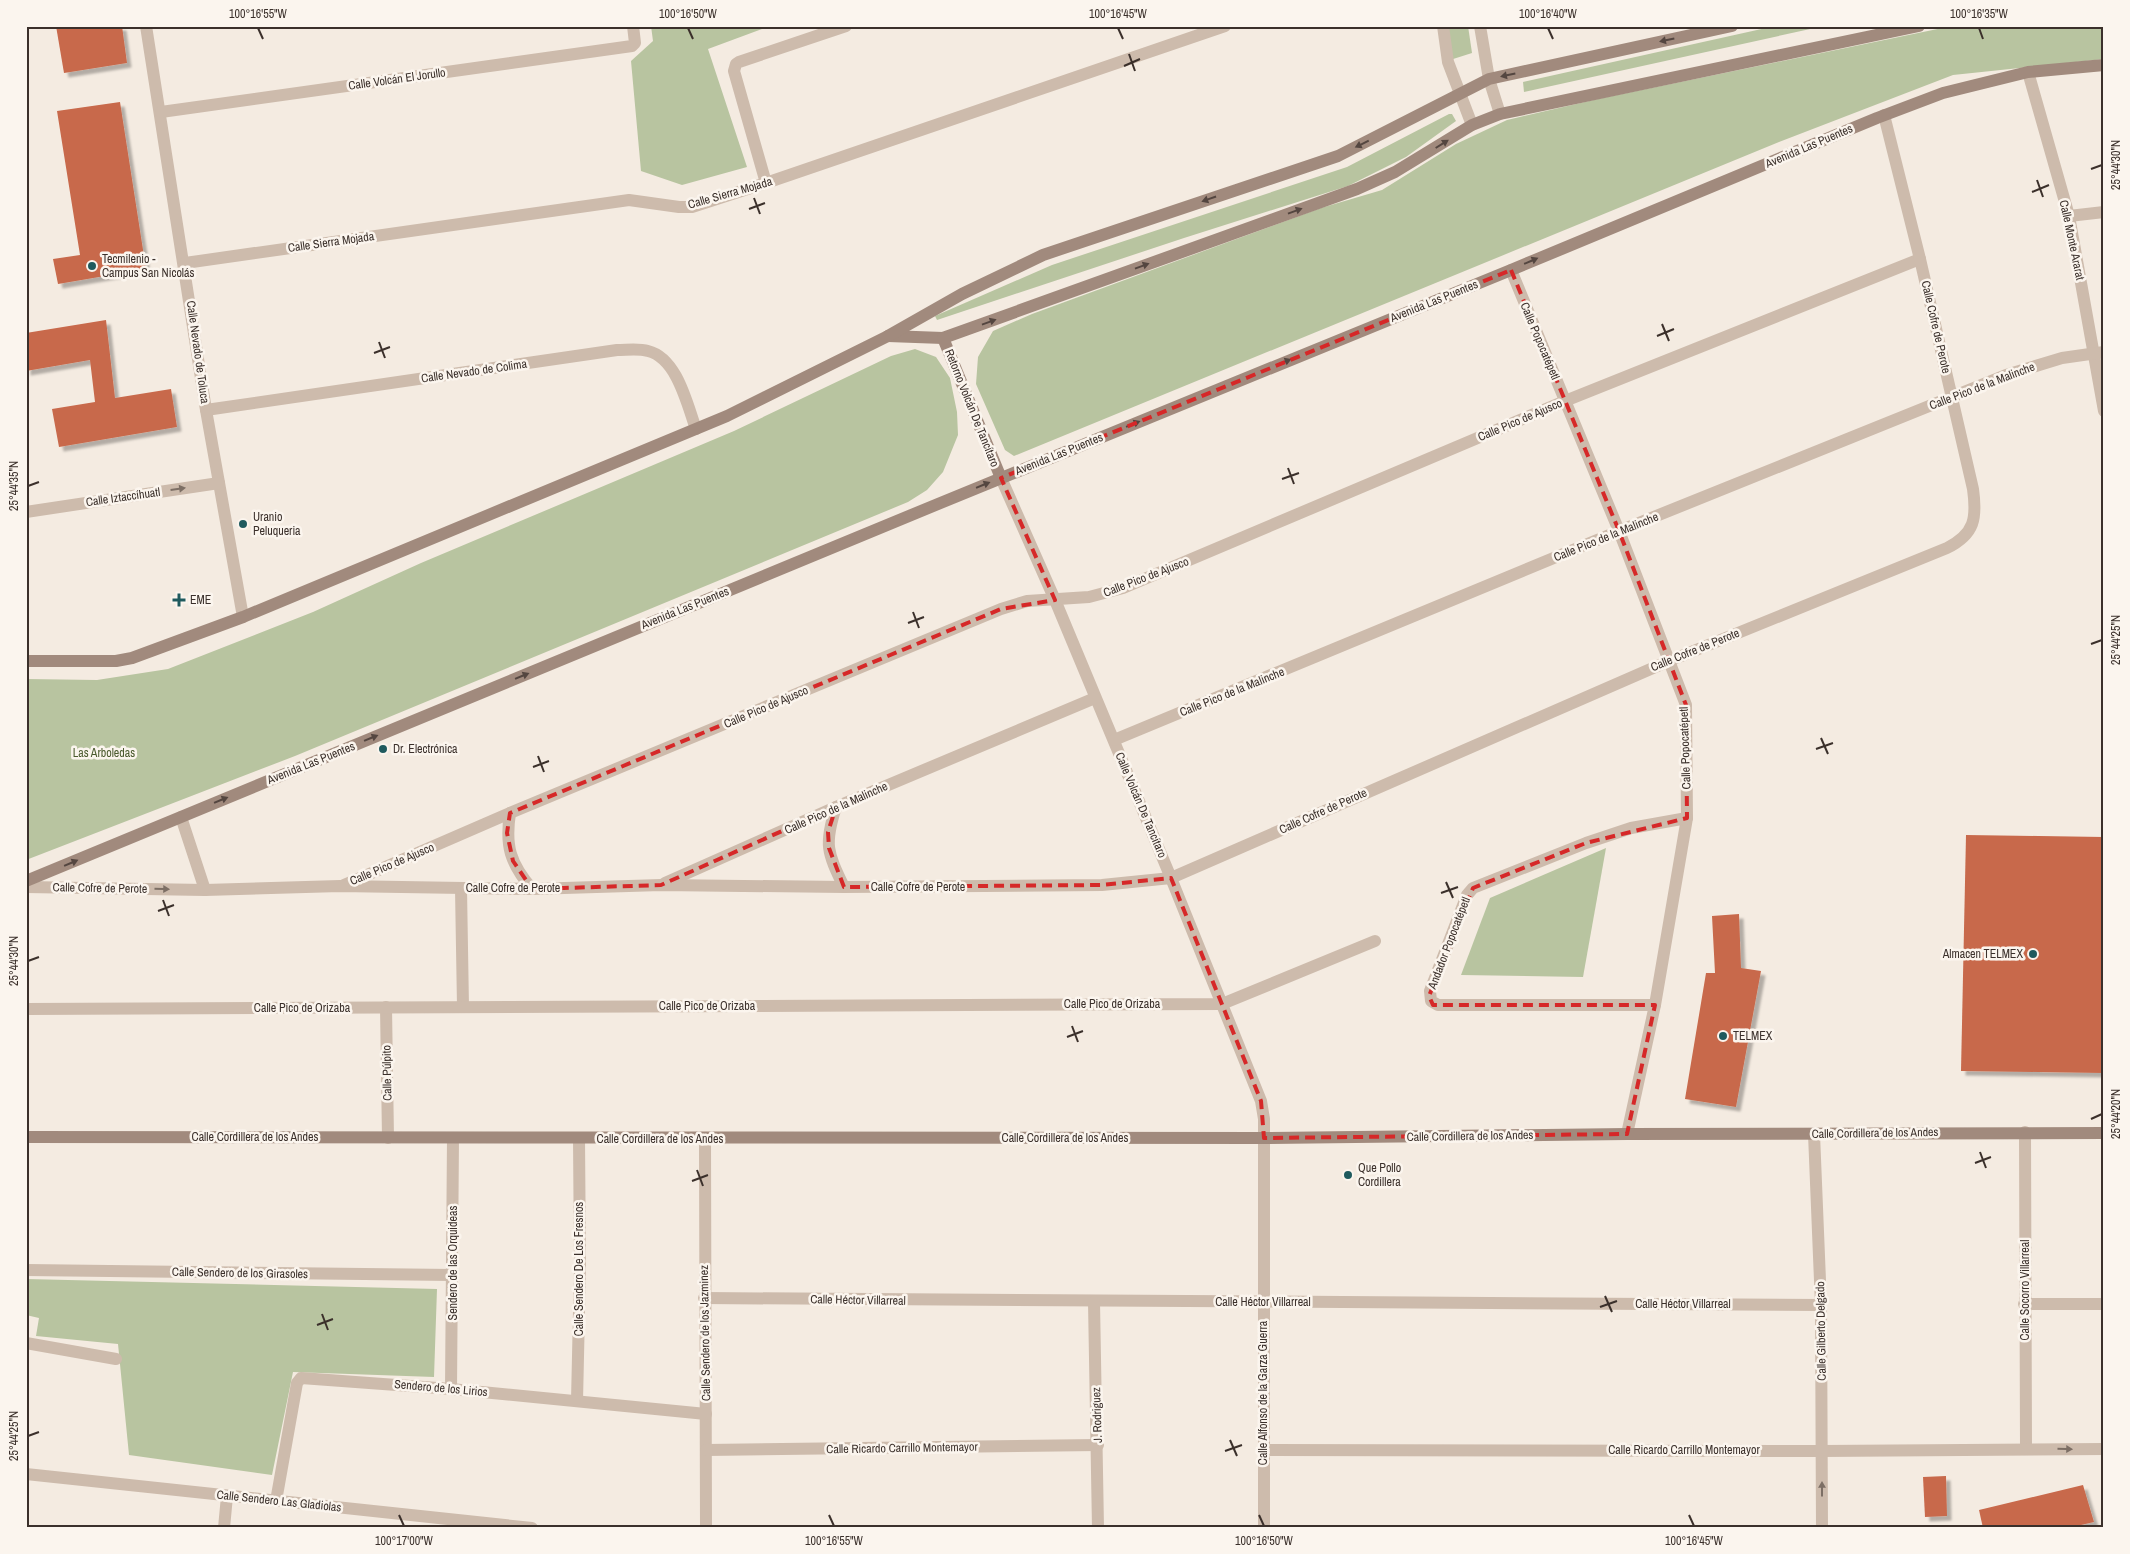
<svg xmlns="http://www.w3.org/2000/svg" width="2130" height="1554" font-family="'Archivo Narrow',sans-serif">
<style>
.green{fill:#b8c4a0}
.building{fill:#c8694b;filter:url(#shadow)}
.lines{fill:none;stroke-linecap:round;stroke-linejoin:round}
.street{stroke:#cdbbac;stroke-width:12}
.secondary{stroke:#a18a7d;stroke-width:12}
.oneway{fill:#544640}
.oneway2{fill:#7d6f65}
.marked{fill:none;stroke:#d62828;stroke-width:4;stroke-dasharray:10 6;stroke-linejoin:round}
.ticks{fill:none;stroke:#3b302b;stroke-width:2}
.poi-dot{fill:#1f5a5e;stroke:#fbf5ee;stroke-width:2}
.labels{text-anchor:middle;stroke-width:5;stroke-linejoin:round;paint-order:stroke}
.street-label{font-size:12px;fill:#3b302b;stroke:#fbf5ee}
.poi-label{font-size:12px;fill:#3b302b;stroke:#fbf5ee;text-anchor:start}
.park-label{font-size:12px;fill:#4a5a2e;stroke:#fbf5ee}
.neatline{fill:none;stroke:#3b302b;stroke-width:2}
.ticks-label{font-size:12px;text-anchor:middle;fill:#3b302b}
</style>
<defs>
<filter id="shadow"><feDropShadow dx="4.5" dy="4.5" stdDeviation="1" flood-color="#0004"/></filter>
</defs>
<rect width="100%" height="100%" fill="#f4ebe1"/>
<g class="green">
<path d="M651 26H770L708 49 747 167 682 185 641 171 631 61 653 41Z"/>
<path d="M1445 26H1468L1472 53 1450 60Z"/>
<path d="M1775 26H1824L1524 92 1523 82Z"/>
<path d="M1952 26H2104V59L1953 75 1779 142 1014 456 1005 450 976 384 978 357 993 331 1032 314 1321 208 1382 190 1456 144 1507 120 1598 99Z"/>
<path d="M1449 114H1452L1456 121 1406 157 1348 186 1184 238 937 320 935 316 1052 265 1347 167Z"/>
<path d="M915 349 936 357 950 378 957 412 958 435 943 472 927 490 908 502 295 756 26 860V679L97 680 168 669 313 612 421 563 734 431 891 356Z"/>
<path d="M1606 848 1583 977 1461 975 1490 898Z"/>
<path d="M26 1279 437 1289 434 1377 293 1372 272 1475 129 1455 118 1344 36 1336 39 1318 26 1315Z"/>
</g>
<g class="building">
<path d="M56 26H122L127 63 64 73Z"/>
<path d="M120 102 146 269 58 284 53 259 80 255 57 111Z"/>
<path d="M106 320 115 398 171 389 177 427 59 447 52 409 95 402 90 360 26 371V333Z"/>
<path d="M1966 835 2104 837V1073L1961 1071Z"/>
<path d="M1739 914 1741 968 1761 971 1736 1107 1685 1099 1706 973H1715L1712 916Z"/>
<path d="M1946 1476 1947 1516 1925 1517 1923 1477Z"/>
<path d="M2083 1485 2094 1522 2068 1528H1983L1979 1510Z"/>
</g>
<g class="lines">
<g class="street">
<path d="M146 26 206 410 243 617"/>
<path d="M1443 26 1448 62 1472 125"/>
<path d="M1480 26 1489 79 1500 114"/>
<path d="M2028 72 2069 216 2104 411"/>
<path d="M161 112 632 46 635 43 633 26"/>
<path d="M766 183 734 71 736 64 739 62 846 26"/>
<path d="M2069 216 2104 212"/>
<path d="M185 263 629 200 679 207H692L766 183 1225 26"/>
<path d="M1511 270 1619 531 1686 705 1687 818 1655 1005 1627 1134"/>
<path d="M206 410 617 350C627 350 638 348 648 351 677 358 687 404 696 429"/>
<path d="M1001 478 1055 600 1171 878 1261 1101 1264 1119V1528"/>
<path d="M26 512 219 483"/>
<path d="M1114 740 1619 531 2006 375 2062 358 2104 352"/>
<path d="M836 807C824 844 827 852 844 887"/>
<path d="M510 813C505 846 510 863 532 889"/>
<path d="M181 817 205 890"/>
<path d="M665 883 836 807 1095 698"/>
<path d="M344 885 510 813 1001 609 1027 601 1089 597 1123 588 1565 401 1920 259"/>
<path d="M26 887 205 890 340 886 532 889 661 885 844 887 1102 885 1171 878 1669 661 1947 548C1975 534 1977 518 1973 489L1920 259 1884 115"/>
<path d="M461 889 463 1007"/>
<path d="M1655 1005H1438L1431 1001 1430 991 1467 895 1473 888 1586 843 1631 828 1687 818"/>
<path d="M386 1007 388 1138"/>
<path d="M26 1009 1222 1004 1375 941"/>
<path d="M2025 1132 2026 1448"/>
<path d="M1814 1134 1821 1305 1822 1528"/>
<path d="M705 1139 706 1528"/>
<path d="M26 1270 453 1275"/>
<path d="M704 1298 1821 1305"/>
<path d="M1094 1302 1098 1528"/>
<path d="M2024 1304H2104"/>
<path d="M26 1343 116 1359"/>
<path d="M451 1389 453 1138"/>
<path d="M577 1401 580 1267 579 1138"/>
<path d="M706 1450 1098 1445"/>
<path d="M1264 1450 1822 1451 2104 1449"/>
<path d="M26 1474 532 1528"/>
<path d="M276 1501 297 1383 301 1378 451 1389 706 1414"/>
<path d="M224 1528 227 1496"/>
</g>
<g class="secondary">
<path d="M888 336 943 338 1357 189 1395 172 1472 125 1500 114 1919 26"/>
<path d="M943 338 1001 478"/>
<path d="M26 661H116L132 658 243 617 727 416 888 336 962 294 1043 255 1338 156 1489 79 1732 26"/>
<path d="M26 881 938 504 1511 270 1877 118 1943 93 2028 72 2104 65"/>
<path d="M26 1137 1264 1138 1627 1134 2104 1133"/>
</g>
</g>
<defs><path id="oneway-solid" d="M-6-.8H1V-3.2L6.5 0L1 3.2V.8H-6Z" transform="scale(1.25)"/></defs>
<g class="oneway">
<use href="#oneway-solid" transform="translate(1667 40) rotate(168)"/>
<use href="#oneway-solid" transform="translate(1508 75) rotate(168)"/>
<use href="#oneway-solid" transform="translate(1362 144) rotate(154)"/>
<use href="#oneway-solid" transform="translate(1442 144) rotate(-32)"/>
<use href="#oneway-solid" transform="translate(1209 199) rotate(161)"/>
<use href="#oneway-solid" transform="translate(1295 211) rotate(-20)"/>
<use href="#oneway-solid" transform="translate(1531 261) rotate(-23)"/>
<use href="#oneway-solid" transform="translate(1142 266) rotate(-20)"/>
<use href="#oneway-solid" transform="translate(989 322) rotate(-20)"/>
<use href="#oneway-solid" transform="translate(1284 362) rotate(-22)"/>
<use href="#oneway-solid" transform="translate(1133 424) rotate(-22)"/>
<use href="#oneway-solid" transform="translate(983 485) rotate(-22)"/>
<use href="#oneway-solid" transform="translate(522 676) rotate(-22)"/>
<use href="#oneway-solid" transform="translate(371 738) rotate(-22)"/>
<use href="#oneway-solid" transform="translate(221 800) rotate(-22)"/>
<use href="#oneway-solid" transform="translate(71 863) rotate(-23)"/>
</g>
<g class="oneway2">
<use href="#oneway-solid" transform="translate(178 489) rotate(-8)"/>
<use href="#oneway-solid" transform="translate(162 889) rotate(1)"/>
<use href="#oneway-solid" transform="translate(2065 1449) rotate(1)"/>
<use href="#oneway-solid" transform="translate(1822 1489) rotate(-90)"/>
</g>
<path class="marked" d="M1511 270 1619 531 1686 705 1687 818 1586 843 1473 888 1429 996 1433 1005H1655L1627 1134 1264 1138 1261 1101 1171 878 1102 885 844 887 829 848 828 832 836 807 661 885 532 889 513 861 507 833 510 813 1001 609 1055 600 1001 478Z"/>
<path class="ticks" d="M258 28 263 39M688 28 693 39M1118 28 1123 39M1548 28 1553 39M1979 28 1983 39M1129 54 1135 71M1124 66 1140 59M2091 169 2102 165M2037 180 2043 197M2032 192 2049 185M754 198 760 214M749 209 765 203M1662 324 1669 341M1657 336 1674 329M379 342 385 358M374 353 390 347M1288 468 1294 484M1282 479 1299 473M28 486 39 482M913 612 919 628M908 623 924 617M2091 644 2102 640M1821 738 1828 754M1816 749 1833 743M538 756 544 772M533 767 549 761M1446 882 1453 898M1441 893 1458 887M163 900 169 916M158 911 174 905M28 961 39 957M1072 1026 1078 1042M1067 1037 1083 1031M2091 1119 2102 1114M1980 1152 1986 1168M1975 1163 1991 1157M697 1170 703 1186M692 1181 708 1175M1605 1296 1612 1312M1600 1307 1617 1301M322 1314 328 1330M317 1325 333 1319M28 1436 39 1432M1230 1440 1237 1456M1225 1451 1242 1445M399 1515 404 1526M829 1515 834 1526M1259 1515 1264 1526M1689 1515 1694 1526"/>
<g class="poi-dot">
<circle cx="92" cy="266" r="5"/>
<circle cx="243" cy="524" r="5"/>
<path d="M176.5 592.5h5v5h5v5h-5v5h-5v-5h-5v-5h5z"/>
<circle cx="383" cy="749" r="5"/>
<circle cx="2033" cy="954" r="5"/>
<circle cx="1723" cy="1036" r="5"/>
<circle cx="1348" cy="1175" r="5"/>
</g>
<g class="labels">
<g class="street-label">
<text transform="translate(397 79) rotate(-8)" y="4">Calle Volcán El Jorullo</text>
<text transform="translate(1809 146) rotate(-23)" y="4">Avenida Las Puentes</text>
<text transform="translate(730 193) rotate(-16)" y="4">Calle Sierra Mojada</text>
<text transform="translate(2072 240) rotate(78)" y="4">Calle Monte Ararat</text>
<text transform="translate(331 242) rotate(-8)" y="4">Calle Sierra Mojada</text>
<text transform="translate(1434 301) rotate(-22)" y="4">Avenida Las Puentes</text>
<text transform="translate(1936 327) rotate(77)" y="4">Calle Cofre de Perote</text>
<text transform="translate(1540 341) rotate(67)" y="4">Calle Popocatépetl</text>
<text transform="translate(198 352) rotate(82)" y="4">Calle Nevado de Toluca</text>
<text transform="translate(474 371) rotate(-8)" y="4">Calle Nevado de Colima</text>
<text transform="translate(1982 386) rotate(-21)" y="4">Calle Pico de la Malinche</text>
<text transform="translate(972 408) rotate(68)" y="4">Retorno Volcán De Tancítaro</text>
<text transform="translate(1520 420) rotate(-23)" y="4">Calle Pico de Ajusco</text>
<text transform="translate(1059 454) rotate(-22)" y="4">Avenida Las Puentes</text>
<text transform="translate(123 497) rotate(-8)" y="4">Calle Iztaccíhuatl</text>
<text transform="translate(1606 537) rotate(-22)" y="4">Calle Pico de la Malinche</text>
<text transform="translate(1146 577) rotate(-21)" y="4">Calle Pico de Ajusco</text>
<text transform="translate(685 608) rotate(-22)" y="4">Avenida Las Puentes</text>
<text transform="translate(1695 650) rotate(-22)" y="4">Calle Cofre de Perote</text>
<text transform="translate(1232 692) rotate(-22)" y="4">Calle Pico de la Malinche</text>
<text transform="translate(766 707) rotate(-23)" y="4">Calle Pico de Ajusco</text>
<text transform="translate(1685 748) rotate(-92)" y="4">Calle Popocatépetl</text>
<text transform="translate(311 763) rotate(-22)" y="4">Avenida Las Puentes</text>
<text transform="translate(1141 805) rotate(67)" y="4">Calle Volcán De Tancítaro</text>
<text transform="translate(836 808) rotate(-24)" y="4">Calle Pico de la Malinche</text>
<text transform="translate(1323 811) rotate(-24)" y="4">Calle Cofre de Perote</text>
<text transform="translate(392 864) rotate(-23)" y="4">Calle Pico de Ajusco</text>
<text x="918" y="891">Calle Cofre de Perote</text>
<text transform="translate(100 888) rotate(1)" y="4">Calle Cofre de Perote</text>
<text x="513" y="892">Calle Cofre de Perote</text>
<text transform="translate(1449 943) rotate(-69)" y="4">Andador Popocatépetl</text>
<text x="1112" y="1008">Calle Pico de Orizaba</text>
<text x="707" y="1010">Calle Pico de Orizaba</text>
<text x="302" y="1012">Calle Pico de Orizaba</text>
<text transform="translate(387 1073) rotate(-91)" y="4">Calle Púlpito</text>
<text transform="translate(1875 1133) rotate(-1)" y="4">Calle Cordillera de los Andes</text>
<text transform="translate(1470 1136) rotate(-1)" y="4">Calle Cordillera de los Andes</text>
<text x="255" y="1141">Calle Cordillera de los Andes</text>
<text x="1065" y="1142">Calle Cordillera de los Andes</text>
<text x="660" y="1143">Calle Cordillera de los Andes</text>
<text transform="translate(453 1263) rotate(-90)" y="4">Sendero de las Orquideas</text>
<text transform="translate(579 1269) rotate(-90)" y="4">Calle Sendero De Los Fresnos</text>
<text transform="translate(240 1273) rotate(1)" y="4">Calle Sendero de los Girasoles</text>
<text transform="translate(2025 1290) rotate(-90)" y="4">Calle Socorro Villarreal</text>
<text transform="translate(858 1300) rotate(1)" y="4">Calle Héctor Villarreal</text>
<text x="1263" y="1306">Calle Héctor Villarreal</text>
<text x="1683" y="1308">Calle Héctor Villarreal</text>
<text transform="translate(1821 1331) rotate(-91)" y="4">Calle Gilberto Delgado</text>
<text transform="translate(705 1333) rotate(-91)" y="4">Calle Sendero de los Jazminez</text>
<text transform="translate(441 1388) rotate(5)" y="4">Sendero de los Lirios</text>
<text transform="translate(1263 1393) rotate(-90)" y="4">Calle Alfonso de la Garza Guerra</text>
<text transform="translate(1097 1415) rotate(-92)" y="4">J. Rodriguez</text>
<text transform="translate(902 1448) rotate(-1)" y="4">Calle Ricardo Carrillo Montemayor</text>
<text x="1684" y="1454">Calle Ricardo Carrillo Montemayor</text>
<text transform="translate(279 1501) rotate(6)" y="4">Calle Sendero Las Gladiolas</text>
</g>
<g class="poi-label">
<text x="102" y="263">Tecmilenio -<tspan x="102" dy="14">Campus San Nicolás</tspan></text>
<text x="253" y="521">Uranio<tspan x="253" dy="14">Peluqueria</tspan></text>
<text x="190" y="604">EME</text>
<text x="393" y="753">Dr. Electrónica</text>
<text x="2023" y="958" text-anchor="end">Almacen TELMEX</text>
<text x="1733" y="1040">TELMEX</text>
<text x="1358" y="1172">Que Pollo<tspan x="1358" dy="14">Cordillera</tspan></text>
</g>
<g class="park-label">
<text x="104" y="757">Las Arboledas</text>
</g>
</g>
<rect width="2130" height="1554" fill="none" stroke="#fbf5ee" stroke-width="55"/>
<rect x="28" y="28" width="2074" height="1498" class="neatline"/>
<g class="ticks-label">
<text x="258" y="18">100°16'55"W</text>
<text x="688" y="18">100°16'50"W</text>
<text x="1118" y="18">100°16'45"W</text>
<text x="1548" y="18">100°16'40"W</text>
<text x="1979" y="18">100°16'35"W</text>
<text transform="translate(2116 165) rotate(-90)" y="4">25°44'30"N</text>
<text transform="translate(14 486) rotate(-90)" y="4">25°44'35"N</text>
<text transform="translate(2116 640) rotate(-90)" y="4">25°44'25"N</text>
<text transform="translate(14 961) rotate(-90)" y="4">25°44'30"N</text>
<text transform="translate(2116 1114) rotate(-90)" y="4">25°44'20"N</text>
<text transform="translate(14 1436) rotate(-90)" y="4">25°44'25"N</text>
<text x="404" y="1545">100°17'00"W</text>
<text x="834" y="1545">100°16'55"W</text>
<text x="1264" y="1545">100°16'50"W</text>
<text x="1694" y="1545">100°16'45"W</text>
</g>
</svg>
